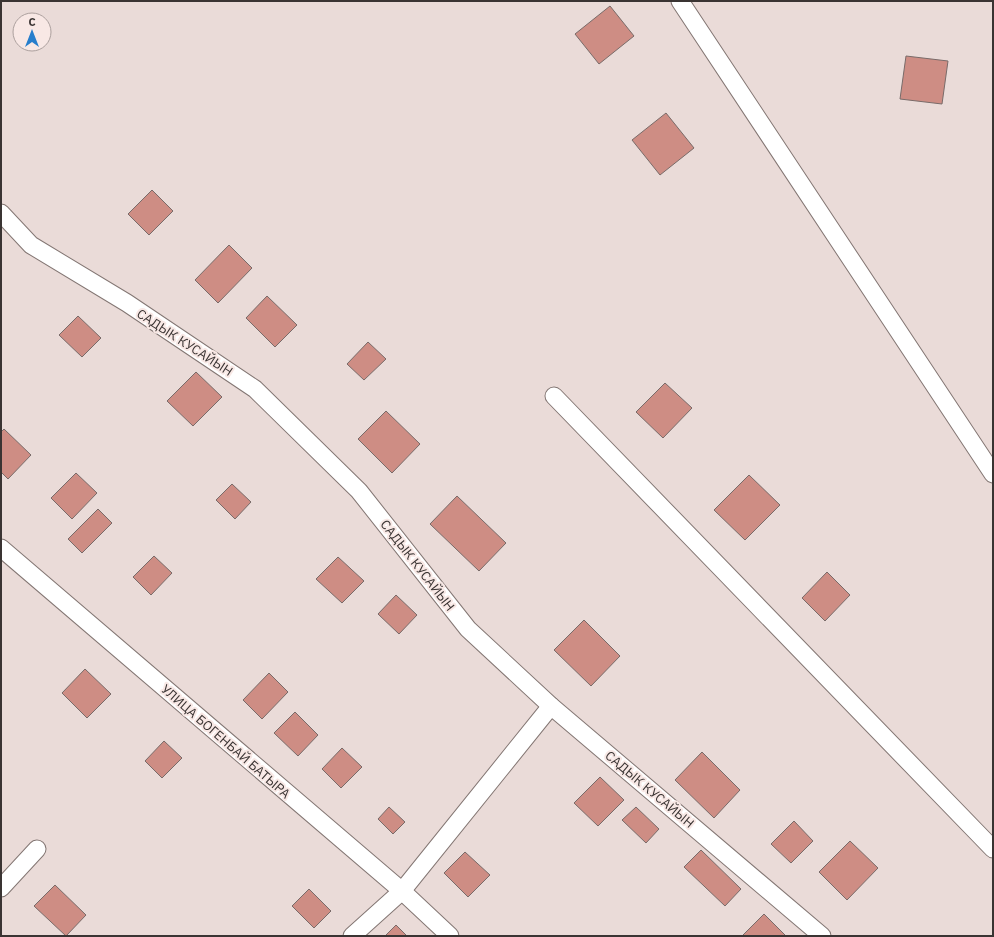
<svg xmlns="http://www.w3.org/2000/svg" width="994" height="937" font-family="'IBM Plex Sans',sans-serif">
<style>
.building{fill:#ce8d84;stroke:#796b69}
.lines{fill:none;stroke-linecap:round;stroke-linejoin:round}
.minor-casing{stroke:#837673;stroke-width:19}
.minor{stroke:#fff;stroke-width:17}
.labels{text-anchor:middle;stroke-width:4;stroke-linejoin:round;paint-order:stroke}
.street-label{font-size:13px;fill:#3a3433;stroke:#f8e8e5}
</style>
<rect width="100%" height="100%" fill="#eadbd8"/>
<g class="building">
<path d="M610 6 634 36 599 64 575 34Z"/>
<path d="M906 56 948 61 942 104 900 99Z"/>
<path d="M666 113 694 148 660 175 632 140Z"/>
<path d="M152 190 173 211 149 235 128 214Z"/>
<path d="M229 245 252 268 218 303 195 280Z"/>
<path d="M267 296 297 325 275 347 246 318Z"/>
<path d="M78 316 101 338 82 357 59 335Z"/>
<path d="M368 342 386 359 364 380 347 364Z"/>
<path d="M196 372 222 397 193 426 167 401Z"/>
<path d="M665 383 692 408 663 438 636 412Z"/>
<path d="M386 411 420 444 392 473 358 439Z"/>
<path d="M4 429 31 455 8 479 1 472V432Z"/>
<path d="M76 473 97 493 72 519 51 498Z"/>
<path d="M749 475 780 505 745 540 714 510Z"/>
<path d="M232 484 251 502 235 519 216 500Z"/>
<path d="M457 496 506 543 479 571 430 524Z"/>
<path d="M98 509 112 523 82 553 68 539Z"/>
<path d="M154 556 172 573 151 595 133 577Z"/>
<path d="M338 557 364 581 342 603 316 579Z"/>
<path d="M827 572 850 595 825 621 802 598Z"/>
<path d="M396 595 417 615 399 634 378 614Z"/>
<path d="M584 620 620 656 591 686 554 650Z"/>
<path d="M85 669 111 694 87 718 62 693Z"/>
<path d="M269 673 288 692 262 719 243 700Z"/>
<path d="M295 712 318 735 298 756 274 733Z"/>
<path d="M164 741 182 758 162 778 145 761Z"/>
<path d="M342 748 362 767 341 788 322 769Z"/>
<path d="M702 752 740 790 714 818 675 780Z"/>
<path d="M600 777 624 800 598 826 574 803Z"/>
<path d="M389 807 405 822 393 834 378 819Z"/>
<path d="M636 807 659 829 646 843 622 820Z"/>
<path d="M794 821 813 841 791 863 771 844Z"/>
<path d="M850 841 878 868 847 900 819 872Z"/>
<path d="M701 850 741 889 725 906 684 867Z"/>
<path d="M465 852 490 875 468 897 444 873Z"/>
<path d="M55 885 86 915 66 936 34 906Z"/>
<path d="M309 889 331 911 314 928 292 906Z"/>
<path d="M764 914 786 936H742Z"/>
<path d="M396 925 407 936H385Z"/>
</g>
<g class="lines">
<defs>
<g id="minor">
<path d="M680 1 993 474"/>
<path d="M1 213 31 245 127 303 255 389 359 491 468 629 551 706 822 936"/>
<path d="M554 396 993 849"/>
<path d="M1 548 402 891 450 936"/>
<path d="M1 888 37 849"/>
<path d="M352 936 402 891 551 706"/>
</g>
</defs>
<use href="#minor" class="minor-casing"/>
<use href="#minor" class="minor"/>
</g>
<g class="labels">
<g class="street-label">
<text transform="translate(185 342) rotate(33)" y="5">САДЫК КУСАЙЫН</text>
<text transform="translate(418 565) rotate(52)" y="5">САДЫК КУСАЙЫН</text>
<text transform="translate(226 741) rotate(41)" y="5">УЛИЦА БОГЕНБАЙ БАТЫРА</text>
<text transform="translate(650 789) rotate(40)" y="5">САДЫК КУСАЙЫН</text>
</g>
</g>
<rect width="994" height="937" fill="none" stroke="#3a3433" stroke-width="4"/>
<g transform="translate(32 32)"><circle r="19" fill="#f8e8e5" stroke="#aca09e"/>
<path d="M0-3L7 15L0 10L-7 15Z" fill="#277ecc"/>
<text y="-6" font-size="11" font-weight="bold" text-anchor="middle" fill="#3a3433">С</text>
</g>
</svg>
